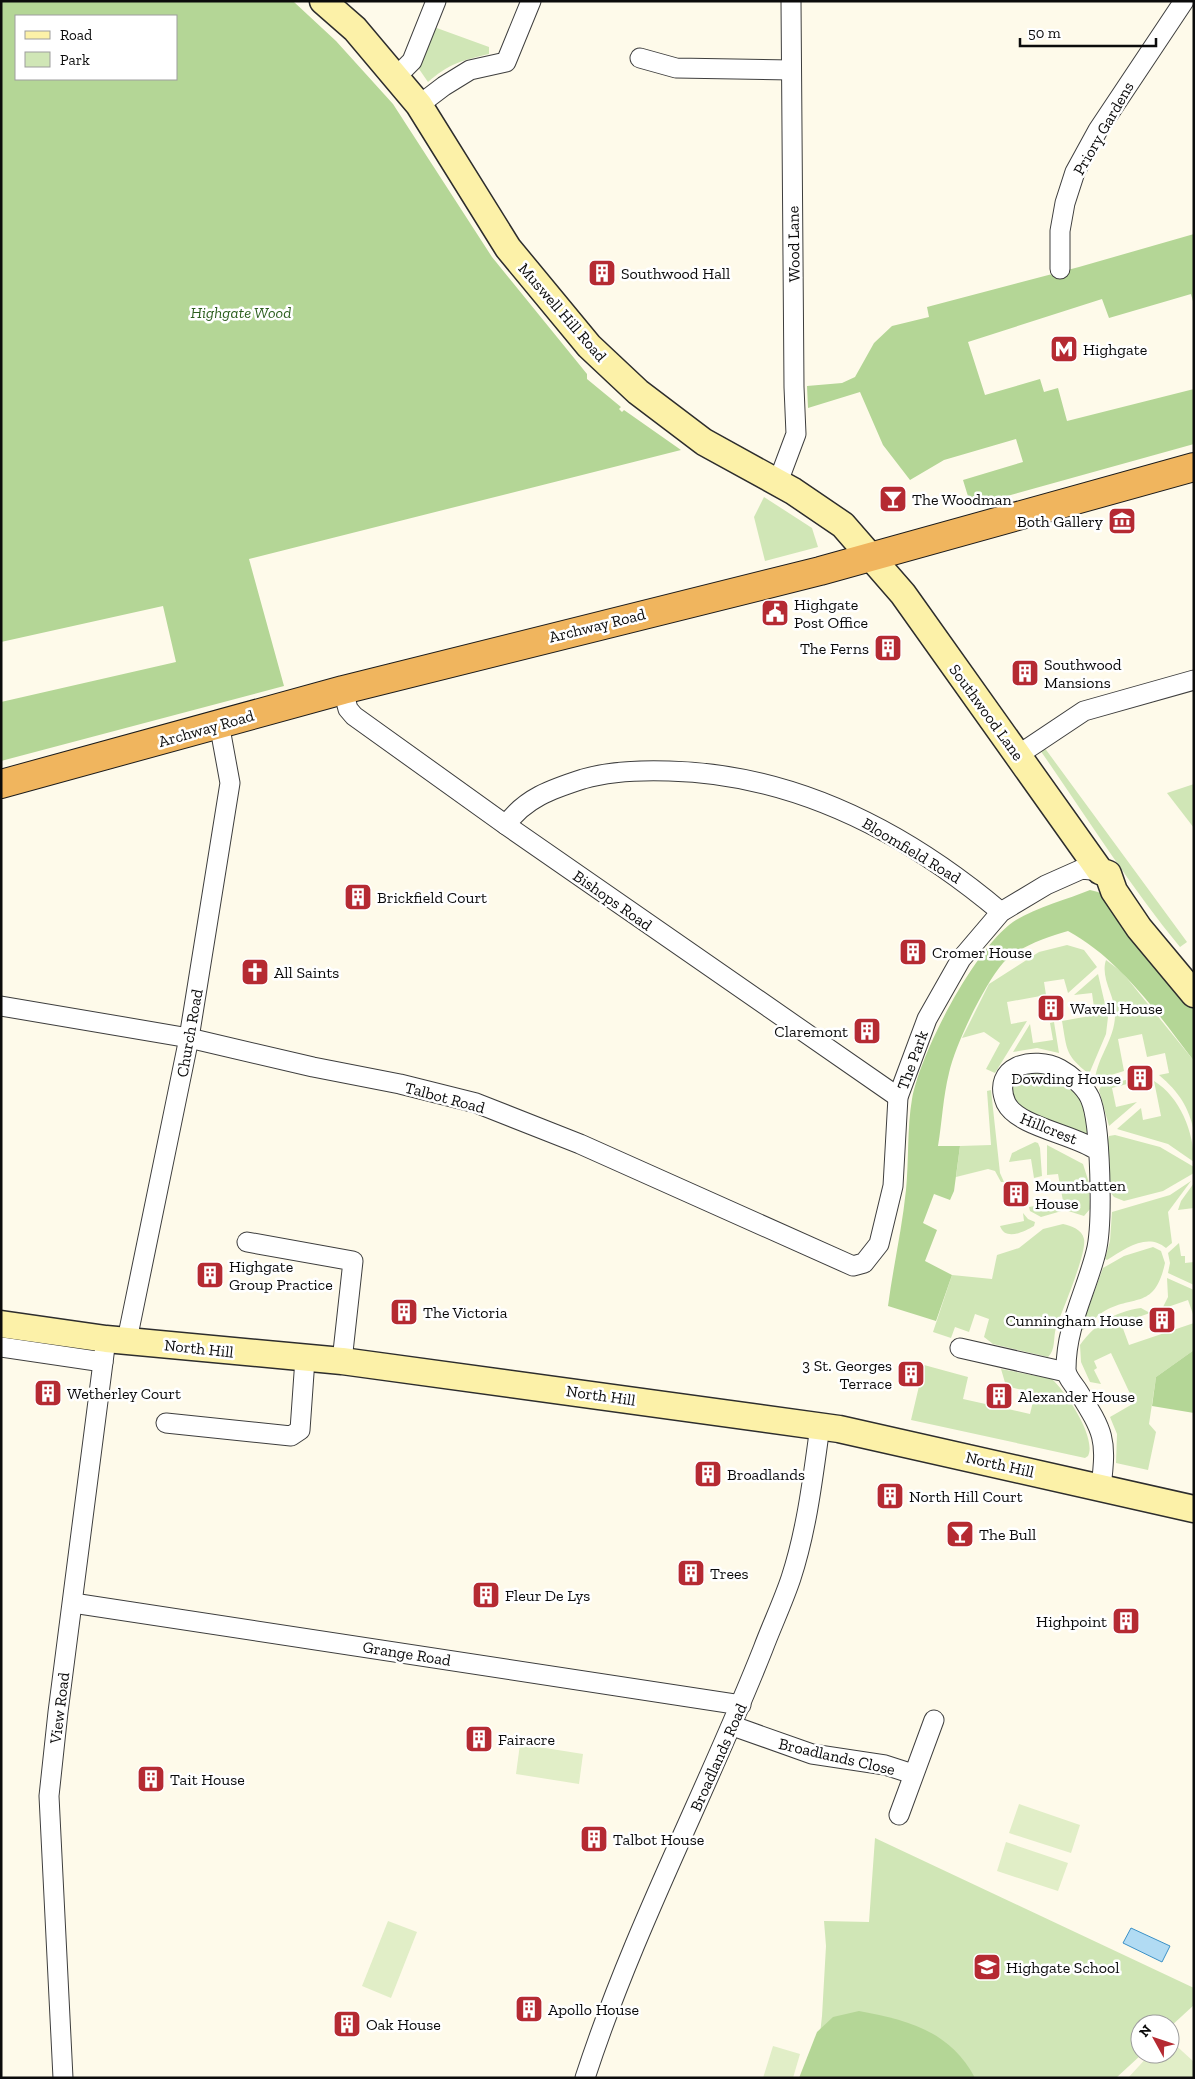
<svg xmlns="http://www.w3.org/2000/svg" width="1195" height="2079" font-family="'Zilla Slab',serif">
<style>
.green{fill:#d0e6b6}
.forest{fill:#b4d696;fill-rule:evenodd}
.pitch{fill:#e1eec7}
.water{fill:#b1dbf3;stroke:#3b91c7}
.lines{fill:none;stroke-linecap:round;stroke-linejoin:round}
.minor-casing{stroke:#3e3e3e;stroke-width:21}
.secondary-casing{stroke:#2d2d2d;stroke-width:29}
.trunk-casing{stroke:#1c1c1c;stroke-width:30}
.minor{stroke:#fff;stroke-width:19}
.secondary{stroke:#fcf1a8;stroke-width:26}
.trunk{stroke:#f0b55e;stroke-width:28}
.labels{text-anchor:middle;stroke-width:5;stroke-linejoin:round;paint-order:stroke}
.street-label{font-size:16px;fill:#0b0b0b;stroke:#fff}
.poi-label{font-size:16px;fill:#0b0b0b;stroke:#fff;text-anchor:start}
.park-label{font-size:16px;font-style:italic;fill:#2d5f1f;stroke:#fff}
</style>
<rect width="100%" height="100%" fill="#fefaea"/>
<g class="green">
<path d="M434 27 489 47V54C463 60 448 64 428 82L419 69Z"/>
<path d="M764 497 812 528 818 547 765 561 754 517Z"/>
<path d="M1044 747 1187 942 1180 947C1129 885 1086 816 1040 750Z"/>
<path d="M1194 784V828L1167 793Z"/>
<path d="M1067 945 1084 950 1097 967 1068 993 1064 979 1044 982 1046 995 1007 1002 1011 1024 1027 1021 995 1073 986 1069 1000 1043 984 1032 962 1038 989 984 1039 952Z"/>
<path d="M1106 960 1122 972 1194 1061V1132C1189 1107 1179 1092 1159 1075L1169 1073 1165 1053 1147 1057 1142 1034 1118 1039 1124 1071 1095 1080C1097 1057 1116 1038 1115 1013 1115 996 1100 978 1106 960Z"/>
<path d="M1098 974 1108 1017 1106 1034 1089 1074C1065 1055 1067 1050 1062 1021L1095 1015 1092 993 1074 995Z"/>
<path d="M1054 1022 1059 1053 1037 1048 1013 1052 1030 1024 1033 1043 1053 1040 1050 1023Z"/>
<path d="M1024 1071 1051 1073 1068 1083 1086 1103 1091 1133 1084 1134 1021 1113C1011 1092 1006 1088 1024 1071Z"/>
<path d="M1126 1080 1127 1084 1112 1088 1116 1107 1137 1102 1109 1126 1099 1090 1102 1085Z"/>
<path d="M1154 1081C1180 1097 1194 1132 1194 1162L1168 1144 1117 1129 1141 1108 1143 1120 1161 1116Z"/>
<path d="M991 1090 1000 1173 1004 1182H1001L995 1171 988 1169 956 1177 960 1146 991 1145 987 1091Z"/>
<path d="M1115 1135 1160 1147 1194 1167V1173L1163 1191 1124 1201 1114 1197 1111 1193 1108 1140 1109 1136Z"/>
<path d="M1035 1142 1038 1143 1040 1148 1042 1176 1034 1178 1031 1159 1009 1162 1012 1153Z"/>
<path d="M1047 1145 1083 1164 1089 1183 1090 1209 1084 1216 1065 1210 1041 1217 1030 1211 1029 1207 1063 1201 1058 1174 1047 1175Z"/>
<path d="M1191 1181 1168 1212 1172 1243 1166 1248C1147 1232 1125 1249 1107 1260L1105 1259 1110 1241 1112 1212 1170 1195Z"/>
<path d="M1194 1183V1208L1178 1210 1181 1201Z"/>
<path d="M1023 1213 1028 1219 1035 1222 1034 1226C1024 1232 1005 1241 1000 1226L1024 1221Z"/>
<path d="M1063 1224C1071 1226 1082 1229 1084 1239 1087 1253 1062 1311 1056 1328 1053 1337 1056 1350 1048 1357L993 1344 984 1337 989 1319 975 1314 969 1332 955 1327 951 1338 933 1332 952 1275 992 1279 997 1255 1019 1248 1043 1229Z"/>
<path d="M1179 1243 1181 1256H1185V1263L1194 1262V1285L1168 1273 1170 1263 1168 1253Z"/>
<path d="M1153 1247 1161 1251 1165 1263C1154 1313 1132 1292 1100 1314 1093 1319 1088 1329 1080 1331L1103 1268 1124 1256Z"/>
<path d="M1167 1278 1194 1290V1317L1188 1300 1162 1309 1168 1297Z"/>
<path d="M1141 1308 1150 1313 1121 1323 1129 1345 1194 1323V1350L1156 1377 1149 1424 1156 1432 1148 1470 1116 1463 1117 1434 1110 1417 1136 1402 1133 1400 1111 1353 1094 1361 1097 1368 1094 1370 1101 1384 1090 1382 1081 1362 1080 1345C1096 1323 1114 1312 1141 1308Z"/>
<path d="M924 1365 968 1377 963 1399 1030 1414 1035 1393 1006 1386 1001 1369 1052 1379C1066 1392 1097 1438 1088 1456L1085 1458 911 1420Z"/>
<path d="M875 1838 1194 1988V2005L1170 2027V2024H1140L1142 2054 1116 2078H806L820 2034 822 2016 826 1946 824 1921 869 1922Z"/>
</g>
<g class="forest">
<path d="M1 1 294 2 336 41 393 104 492 257 587 374V379L621 407 619 409 622 412 624 410 681 450 249 559 284 686 1 761V702L176 662 163 606 1 642ZM16 16H176V79H16Z"/>
<path d="M1194 234V305L1191 294 1109 318 1102 299 968 342 985 395 1040 379 1044 392 1058 388 1067 421 1194 389V444L971 506 963 480 1023 462 1016 439 944 460 910 480 883 445 860 392 808 408 807 386 842 383 855 377 874 343 892 326 929 317 927 307 1079 267Z"/>
<path d="M1090 890 1098 892 1108 898 1194 1006V1061C1158 1014 1121 960 1068 931 1048 937 1017 947 1003 963 984 985 955 1045 949 1073 943 1097 942 1122 938 1146H960L954 1191 950 1200 934 1194 923 1223 937 1230 925 1261 952 1275 936 1321 888 1306C893 1268 902 1229 906 1190 909 1160 907 1128 912 1099 921 1051 972 955 1009 925 1029 909 1066 900 1090 890Z"/>
<path d="M1194 1350V1413L1152 1406 1156 1377Z"/>
<path d="M859 2011C908 2020 950 2031 975 2078H799L817 2032 833 2017Z"/>
</g>
<g class="pitch">
<path d="M520 1744 583 1754 579 1784 516 1774Z"/>
<path d="M1019 1804 1080 1825 1071 1853 1009 1833Z"/>
<path d="M1006 1842 1068 1863 1058 1891 997 1871Z"/>
<path d="M388 1921 417 1932 391 1998 362 1986Z"/>
<path d="M1170 2040 1194 2062V2078H1128L1150 2054H1170Z"/>
<path d="M773 2046 800 2054 793 2078H763Z"/>
</g>
<path class="water" d="M1131 1928 1170 1946 1162 1962 1123 1943Z"/>
<g class="lines">
<defs>
<g id="minor">
<path d="M640 58 676 68 791 70"/>
<path d="M396 77 412 61 436 1"/>
<path d="M419 105 444 86 470 70 506 62 531 1"/>
<path d="M1060 269V231L1065 203 1075 172 1098 130 1184 1"/>
<path d="M778 482 796 434 794 387 791 1"/>
<path d="M343 690 348 709 354 716 506 825 898 1097"/>
<path d="M1018 755 1084 711 1194 680"/>
<path d="M506 825C525 798 552 789 583 779 611 771 640 770 669 771 795 774 906 832 1001 912"/>
<path d="M1 1006 189 1038 313 1067 400 1084 476 1103 580 1144 853 1266 864 1263 879 1244 893 1186 898 1097 927 1019 961 959 1001 912 1046 885 1082 869 1100 871"/>
<path d="M1098 1151C1074 1134 1018 1127 1006 1103 990 1066 1034 1055 1060 1069 1071 1075 1085 1087 1090 1098 1101 1122 1103 1225 1096 1252 1086 1292 1066 1326 1066 1369 1066 1376 1074 1385 1078 1391 1104 1433 1107 1438 1101 1487"/>
<path d="M247 1242 353 1261 342 1361"/>
<path d="M127 1340 189 1038 230 783 219 723"/>
<path d="M1 1347 103 1362"/>
<path d="M960 1348 1066 1372"/>
<path d="M166 1423 291 1436 300 1430 305 1359"/>
<path d="M73 1603 741 1705"/>
<path d="M733 1726 812 1754 885 1765 913 1774"/>
<path d="M899 1815 934 1720"/>
<path d="M63 2078 49 1796 58 1712 106 1339"/>
<path d="M585 2078C633 1930 706 1793 763 1649 772 1625 783 1602 791 1578 807 1529 813 1477 820 1426"/>
</g>
<g id="secondary">
<path d="M323 1 355 29 419 105 508 248 589 346 638 392 704 442 793 491 843 525 903 594 1100 871 1108 874 1114 891 1139 928 1194 994"/>
<path d="M1 1324 106 1339 342 1361 839 1429 1194 1509"/>
</g>
<path id="trunk" d="M1 784 343 690 820 571 1194 467"/>
</defs>
<use href="#minor" class="minor-casing"/>
<use href="#secondary" class="secondary-casing"/>
<use href="#trunk" class="trunk-casing"/>
<use href="#minor" class="minor"/>
<use href="#secondary" class="secondary"/>
<use href="#trunk" class="trunk"/>
</g>
<defs>
<symbol id="building-square" viewBox="-11 -11 22 22"><rect x="-9" y="-9" width="18" height="18" rx="4" fill="#b52a32" stroke="#fff"/><path d="M-4-6H4V6H1V3H-1V6H-4ZM-2.5-4.3h1.7v1.8h-1.7ZM.8-4.3h1.7v1.8H.8ZM-2.5-1h1.7V.8h-1.7ZM.8-1h1.7V.8H.8Z" fill="#fff"/></symbol>
<symbol id="metro-square" viewBox="-11 -11 22 22"><rect x="-9" y="-9" width="18" height="18" rx="4" fill="#b52a32" stroke="#fff"/><path d="M-5.5 5V-5H-3L0 0L3-5H5.5V5H3V-.5L0 4L-3-.5V5Z" fill="#fff"/></symbol>
<symbol id="bar-square" viewBox="-11 -11 22 22"><rect x="-9" y="-9" width="18" height="18" rx="4" fill="#b52a32" stroke="#fff"/><path d="M-6-5H6L.8 .8V4.5H3.5V6h-7V4.5H-.8V.8Z" fill="#fff"/></symbol>
<symbol id="museum-square" viewBox="-11 -11 22 22"><rect x="-9" y="-9" width="18" height="18" rx="4" fill="#b52a32" stroke="#fff"/><path d="M0-6L6-3V-2H-6V-3ZM-5-1h2V3h-2ZM-1-1h2V3h-2ZM3-1h2V3H3ZM-6 4H6V6H-6Z" fill="#fff"/></symbol>
<symbol id="civic-square" viewBox="-11 -11 22 22"><rect x="-9" y="-9" width="18" height="18" rx="4" fill="#b52a32" stroke="#fff"/><path d="M-.6-6.5H3V-4.5H.6V-3L4-1V1h2V6H-6V1h2V-1L-.6-3ZM-1.2 2.5V6h2.4V2.5Z" fill="#fff"/></symbol>
<symbol id="church-square" viewBox="-11 -11 22 22"><rect x="-9" y="-9" width="18" height="18" rx="4" fill="#b52a32" stroke="#fff"/><path d="M-1.2-6h2.4v3.5h3.3v2.4h-3.3V6h-2.4V-.1h-3.3v-2.4h3.3Z" fill="#fff"/></symbol>
<symbol id="school-square" viewBox="-11 -11 22 22"><rect x="-9" y="-9" width="18" height="18" rx="4" fill="#b52a32" stroke="#fff"/><path d="M0-5L7-2L0 1L-7-2ZM-4 1L0 2.5L4 1V4Q0 6-4 4Z" fill="#fff"/></symbol>
</defs>
<g fill-rule="evenodd">
<use href="#building-square" x="586" y="257" width="32" height="32"/>
<use href="#metro-square" x="1048" y="333" width="32" height="32"/>
<use href="#bar-square" x="877" y="483" width="32" height="32"/>
<use href="#museum-square" x="1106" y="505" width="32" height="32"/>
<use href="#civic-square" x="759" y="597" width="32" height="32"/>
<use href="#building-square" x="872" y="632" width="32" height="32"/>
<use href="#building-square" x="1009" y="657" width="32" height="32"/>
<use href="#building-square" x="342" y="881" width="32" height="32"/>
<use href="#building-square" x="897" y="936" width="32" height="32"/>
<use href="#church-square" x="239" y="956" width="32" height="32"/>
<use href="#building-square" x="1035" y="992" width="32" height="32"/>
<use href="#building-square" x="851" y="1015" width="32" height="32"/>
<use href="#building-square" x="1124" y="1062" width="32" height="32"/>
<use href="#building-square" x="1000" y="1178" width="32" height="32"/>
<use href="#building-square" x="194" y="1259" width="32" height="32"/>
<use href="#building-square" x="388" y="1296" width="32" height="32"/>
<use href="#building-square" x="1146" y="1304" width="32" height="32"/>
<use href="#building-square" x="895" y="1358" width="32" height="32"/>
<use href="#building-square" x="32" y="1377" width="32" height="32"/>
<use href="#building-square" x="983" y="1380" width="32" height="32"/>
<use href="#building-square" x="692" y="1458" width="32" height="32"/>
<use href="#building-square" x="874" y="1480" width="32" height="32"/>
<use href="#bar-square" x="944" y="1518" width="32" height="32"/>
<use href="#building-square" x="675" y="1557" width="32" height="32"/>
<use href="#building-square" x="470" y="1579" width="32" height="32"/>
<use href="#building-square" x="1110" y="1605" width="32" height="32"/>
<use href="#building-square" x="463" y="1723" width="32" height="32"/>
<use href="#building-square" x="135" y="1763" width="32" height="32"/>
<use href="#building-square" x="578" y="1823" width="32" height="32"/>
<use href="#school-square" x="971" y="1951" width="32" height="32"/>
<use href="#building-square" x="513" y="1993" width="32" height="32"/>
<use href="#building-square" x="331" y="2008" width="32" height="32"/>
</g>
<g class="labels">
<g class="street-label">
<text transform="translate(1103 128) rotate(-60)" y="6">Priory Gardens</text>
<text transform="translate(793 244) rotate(-91)" y="6">Wood Lane</text>
<text transform="translate(563 312) rotate(49)" y="6">Muswell Hill Road</text>
<text transform="translate(597 625) rotate(-14)" y="6">Archway Road</text>
<text transform="translate(987 712) rotate(54)" y="6">Southwood Lane</text>
<text transform="translate(206 728) rotate(-16)" y="6">Archway Road</text>
<text transform="translate(912 850) rotate(31)" y="6">Bloomfield Road</text>
<text transform="translate(613 900) rotate(35)" y="6">Bishops Road</text>
<text transform="translate(189 1033) rotate(-80)" y="6">Church Road</text>
<text transform="translate(912 1060) rotate(-70)" y="6">The Park</text>
<text transform="translate(445 1097) rotate(15)" y="6">Talbot Road</text>
<text transform="translate(1049 1128) rotate(22)" y="6">Hillcrest</text>
<text transform="translate(199 1348) rotate(6)" y="6">North Hill</text>
<text transform="translate(601 1395) rotate(8)" y="6">North Hill</text>
<text transform="translate(1000 1464) rotate(13)" y="6">North Hill</text>
<text transform="translate(407 1653) rotate(9)" y="6">Grange Road</text>
<text transform="translate(59 1708) rotate(-83)" y="6">View Road</text>
<text transform="translate(837 1756) rotate(13)" y="6">Broadlands Close</text>
<text transform="translate(718 1757) rotate(-66)" y="6">Broadlands Road</text>
</g>
<g class="poi-label">
<text x="621" y="279">Southwood Hall</text>
<text x="1083" y="355">Highgate</text>
<text x="912" y="505">The Woodman</text>
<text x="1103" y="527" text-anchor="end">Both Gallery</text>
<text x="794" y="610">Highgate<tspan x="794" dy="18">Post Office</tspan></text>
<text x="869" y="654" text-anchor="end">The Ferns</text>
<text x="1044" y="670">Southwood<tspan x="1044" dy="18">Mansions</tspan></text>
<text x="377" y="903">Brickfield Court</text>
<text x="932" y="958">Cromer House</text>
<text x="274" y="978">All Saints</text>
<text x="1070" y="1014">Wavell House</text>
<text x="848" y="1037" text-anchor="end">Claremont</text>
<text x="1121" y="1084" text-anchor="end">Dowding House</text>
<text x="1035" y="1191">Mountbatten<tspan x="1035" dy="18">House</tspan></text>
<text x="229" y="1272">Highgate<tspan x="229" dy="18">Group Practice</tspan></text>
<text x="423" y="1318">The Victoria</text>
<text x="1143" y="1326" text-anchor="end">Cunningham House</text>
<text x="892" y="1371" text-anchor="end">3 St. Georges<tspan x="892" dy="18">Terrace</tspan></text>
<text x="67" y="1399">Wetherley Court</text>
<text x="1018" y="1402">Alexander House</text>
<text x="727" y="1480">Broadlands</text>
<text x="909" y="1502">North Hill Court</text>
<text x="979" y="1540">The Bull</text>
<text x="710" y="1579">Trees</text>
<text x="505" y="1601">Fleur De Lys</text>
<text x="1107" y="1627" text-anchor="end">Highpoint</text>
<text x="498" y="1745">Fairacre</text>
<text x="170" y="1785">Tait House</text>
<text x="613" y="1845">Talbot House</text>
<text x="1006" y="1973">Highgate School</text>
<text x="548" y="2015">Apollo House</text>
<text x="366" y="2030">Oak House</text>
</g>
<g class="park-label">
<text x="241" y="318">Highgate Wood</text>
</g>
</g>
<rect width="1195" height="2079" fill="none" stroke="#0b0b0b" stroke-width="5"/>
<rect x="15" y="15" width="162" height="65" fill="#ffffff" stroke="#9d9d9d"/>
<rect x="25" y="31" width="25" height="8" fill="#fcf1a8" stroke="#9d9d9d"/>
<text x="60" y="40" font-size="15" fill="#0b0b0b">Road</text>
<rect x="25" y="52" width="25" height="15" fill="#d0e6b6" stroke="#9d9d9d"/>
<text x="60" y="65" font-size="15" fill="#0b0b0b">Park</text>
<g transform="translate(1155 2039) rotate(310)"><circle r="24" fill="#ffffff" stroke="#9d9d9d"/>
<path d="M0-4L9 19L0 12L-9 19Z" fill="#b52a32"/>
<text y="-8" font-size="14" font-weight="bold" text-anchor="middle" fill="#0b0b0b">N</text>
</g>
<path d="M1020 38v8h136v-8" fill="none" stroke="#0b0b0b" stroke-width="2.5"/>
<text x="1028" y="38" font-size="15" fill="#0b0b0b" stroke="#ffffff" stroke-width="4" paint-order="stroke">50 m</text>
</svg>
